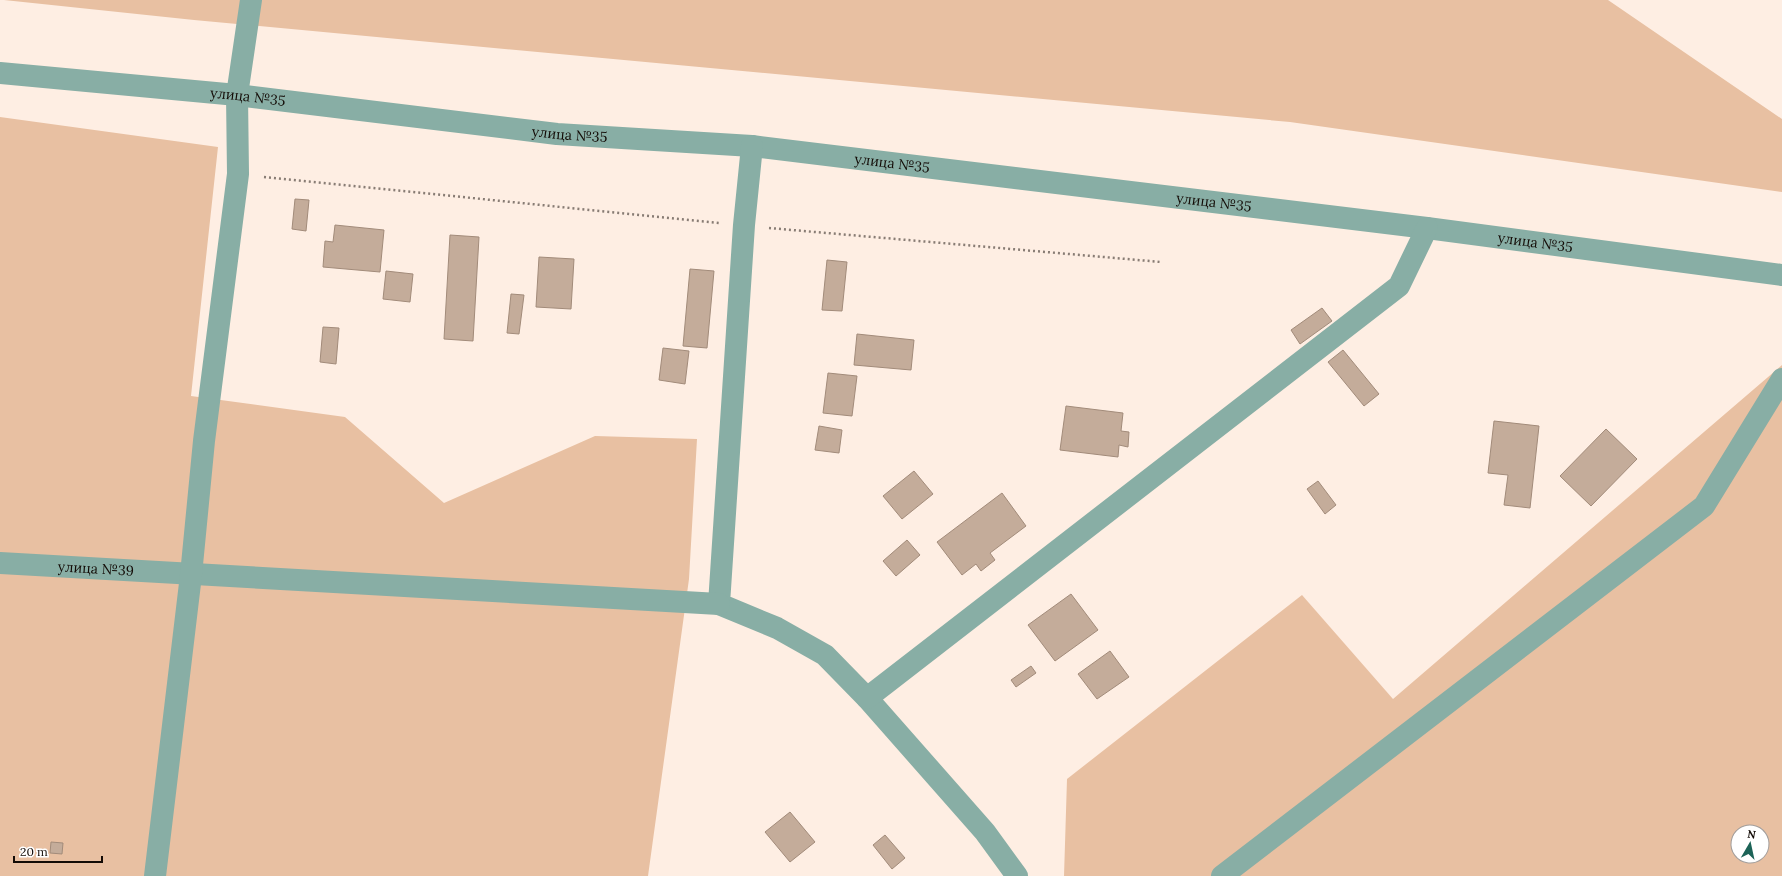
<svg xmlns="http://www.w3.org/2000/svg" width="1782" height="876" font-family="Lora,serif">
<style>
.green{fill:#e8c0a2;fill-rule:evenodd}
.building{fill:#c4ac9a;stroke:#a28b7a}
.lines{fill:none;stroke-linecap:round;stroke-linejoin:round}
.path{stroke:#887c74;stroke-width:2.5;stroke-dasharray:2 3;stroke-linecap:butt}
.minor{stroke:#88aea5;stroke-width:22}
.labels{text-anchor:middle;stroke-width:3.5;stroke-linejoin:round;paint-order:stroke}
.street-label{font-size:14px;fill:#130b06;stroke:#fff}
</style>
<rect width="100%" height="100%" fill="#feeee3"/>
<g class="green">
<path d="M4 0H1608L1782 119V192L1290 122 194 20Z"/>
<path d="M0 117 218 147 191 396 345 417 444 503 595 436 697 439 689 579 648 876H0Z"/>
<path d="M1782 365V876H1064L1067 779 1302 595 1393 699ZM1738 832H1762V856H1738Z"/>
</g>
<g class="building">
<path d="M295 199 309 200 306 231 292 229Z"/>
<path d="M335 225 384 230 380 272 323 267 325 241 333 242Z"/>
<path d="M450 235 479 237 473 341 444 339Z"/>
<path d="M539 257 574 259 571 309 536 307Z"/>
<path d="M827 260 847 262 842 311 822 310Z"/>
<path d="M690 269 714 271 707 348 683 346Z"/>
<path d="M386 271 413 274 410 302 383 299Z"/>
<path d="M511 294 524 295 519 334 507 333Z"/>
<path d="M1322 308 1332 321 1300 344 1291 330Z"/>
<path d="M323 327 339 328 336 364 320 362Z"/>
<path d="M857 334 914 340 911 370 854 365Z"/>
<path d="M663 348 689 351 685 384 659 380Z"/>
<path d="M1343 350 1379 394 1364 406 1328 362Z"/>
<path d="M828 373 857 376 852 416 823 413Z"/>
<path d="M1066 406 1123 413 1121 431 1129 432 1128 447 1119 445 1118 457 1060 450Z"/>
<path d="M1494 421 1539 426 1530 508 1504 505 1508 475 1488 473Z"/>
<path d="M819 426 842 430 839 453 815 450Z"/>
<path d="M1606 429 1637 459 1591 506 1560 476Z"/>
<path d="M914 471 933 494 902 519 883 496Z"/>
<path d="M1318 481 1336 505 1325 514 1307 489Z"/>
<path d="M1002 493 1026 526 990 553 995 560 981 571 976 564 962 575 937 542Z"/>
<path d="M907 540 920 555 896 576 883 561Z"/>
<path d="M1071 594 1098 630 1055 661 1028 625Z"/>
<path d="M1110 651 1129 677 1097 699 1078 674Z"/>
<path d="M1031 666 1036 673 1016 687 1011 680Z"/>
<path d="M790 812 815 842 790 862 765 832Z"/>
<path d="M885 835 905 858 892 869 873 845Z"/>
<path d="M51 842 63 843 62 854 50 853Z"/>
</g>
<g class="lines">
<g class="path">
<path d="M264 177 719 223"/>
<path d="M769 228 1161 262"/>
</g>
<g class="minor">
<path id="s1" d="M0 73 237 95 557 134 752 146 1427 228 1782 275"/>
<path d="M752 146 744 225 719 604 777 628 825 655 867 698 985 832 1017 876"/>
<path id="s2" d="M0 563 719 604"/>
<path d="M867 698 1399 286 1427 228"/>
<path d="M155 876 191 575 204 441 238 174 237 95 251 0"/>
<path d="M1222 876 1704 506 1782 379"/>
</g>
</g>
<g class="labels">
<g class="street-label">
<text dy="5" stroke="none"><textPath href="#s1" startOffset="249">улица №35</textPath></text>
<text dy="5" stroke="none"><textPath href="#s1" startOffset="573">улица №35</textPath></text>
<text dy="5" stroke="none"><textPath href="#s1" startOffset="897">улица №35</textPath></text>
<text dy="5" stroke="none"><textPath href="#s1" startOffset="1221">улица №35</textPath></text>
<text dy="5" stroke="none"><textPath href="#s1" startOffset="1545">улица №35</textPath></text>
<text dy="5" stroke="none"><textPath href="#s2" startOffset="96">улица №39</textPath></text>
</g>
</g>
<g transform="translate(1750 844) rotate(9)"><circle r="19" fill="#ffffff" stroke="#a19d9b"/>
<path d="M0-3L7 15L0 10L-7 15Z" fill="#1c6357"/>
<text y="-6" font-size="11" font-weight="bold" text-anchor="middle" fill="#130b06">N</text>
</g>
<path d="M14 856v6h88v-6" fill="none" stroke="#130b06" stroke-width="2"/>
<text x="20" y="856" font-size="12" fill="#130b06" stroke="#ffffff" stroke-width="3" paint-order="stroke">20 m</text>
</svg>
